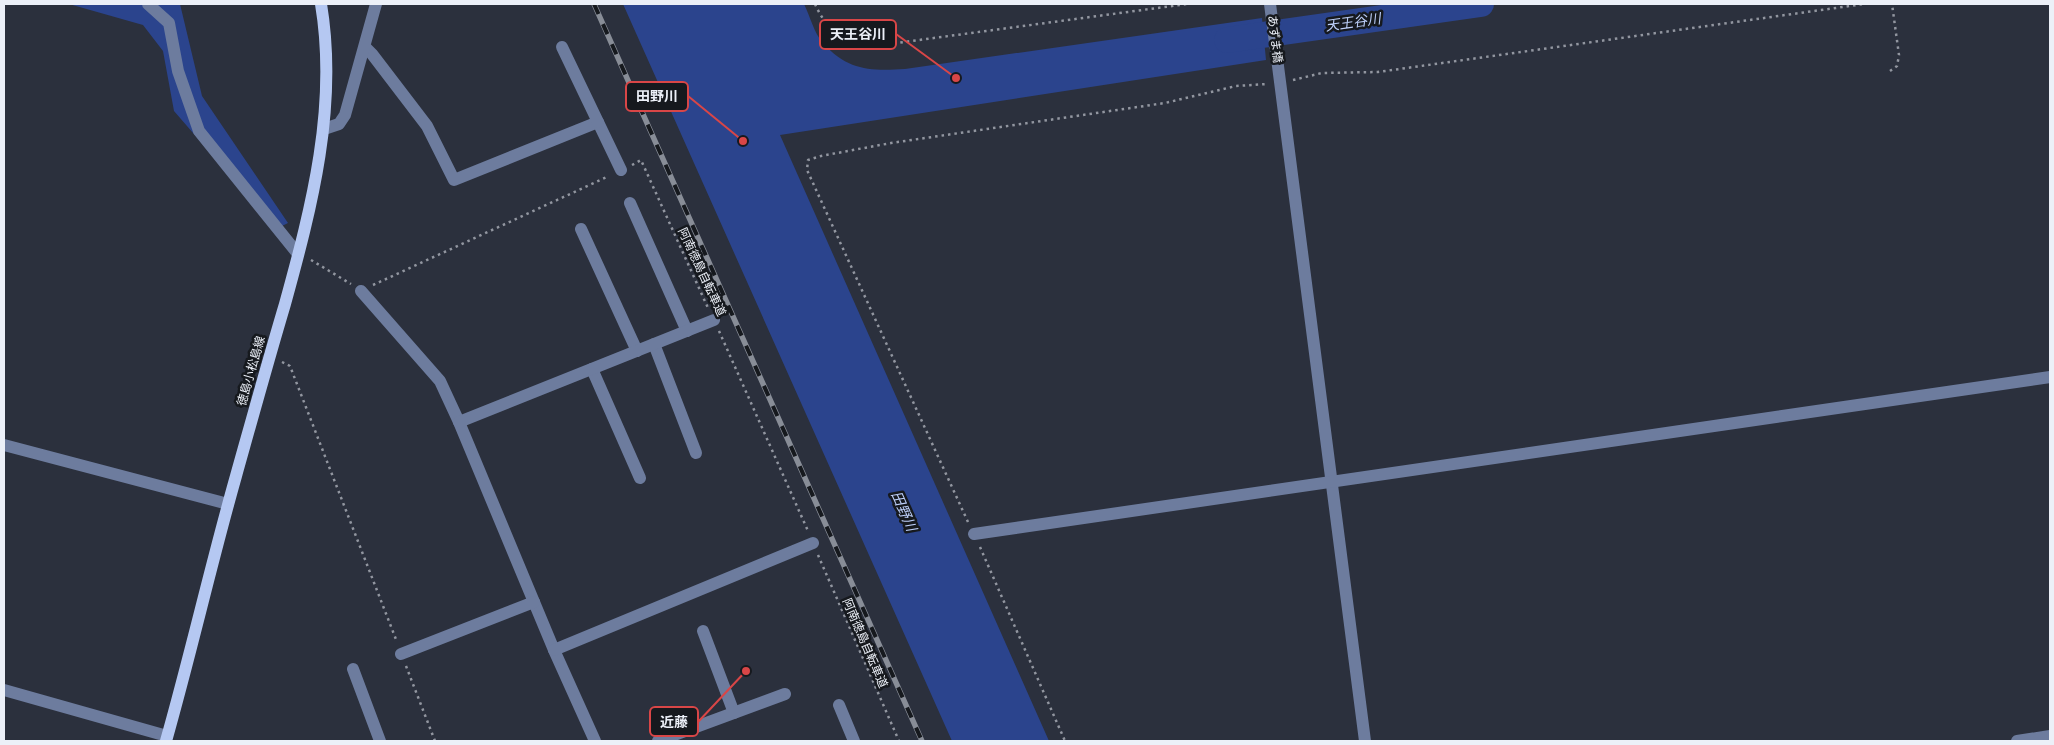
<svg xmlns="http://www.w3.org/2000/svg" width="2054" height="745" font-family="Commissioner,'Noto Sans JP',sans-serif">
<style>
.water{fill:#2b448d}
.lines{fill:none;stroke-linecap:round;stroke-linejoin:round}
.river{stroke:#2b448d;stroke-width:26}
.path{stroke:#9296a0;stroke-width:2.5;stroke-dasharray:2.5 4;stroke-linecap:butt}
.minor{stroke:#6d7c9e;stroke-width:12}
.major{stroke:#b5c8f2;stroke-width:12}
.rail-casing{stroke:#888d97;stroke-width:5.5}
.rail{stroke:#16191e;stroke-width:4;stroke-dasharray:11;stroke-linecap:butt}
.labels{text-anchor:middle;stroke-width:5;stroke-linejoin:round;paint-order:stroke}
.street-label{font-size:12px;fill:#ecf0f8;stroke:#16191e}
.water-label{font-size:14px;font-style:italic;fill:#bccef8;stroke:#16191e}
.leader{fill:none;stroke:#d94647;stroke-width:2}
.callout-dot{fill:#d94647;stroke:#16191e;stroke-width:2}
.callout{fill:#16191e;stroke:#d94647;stroke-width:2}
.callout-label{font-size:14px;text-anchor:middle;font-weight:bold;fill:#ecf0f8}
</style>
<rect width="100%" height="100%" fill="#2b303d"/>
<g class="water">
<path d="M69 4H180L202 96 288 223 276 229 174 111 163 51 143 25Z"/>
<path d="M623 4H804C810 16 814 33 823 43 848 71 871 71 905 69L1262 18 1266 60 780 135 1049 741H952Z"/>
</g>
<g class="lines">
<path class="river" d="M1227 40 1481 4"/>
<g class="path">
<path d="M815 4C825 27 842 42 867 47L1187 4"/>
<path d="M1890 71 1897 66 1899 55 1892 4"/>
<path d="M1293 80 1322 73 1378 72 1864 4"/>
<path d="M632 165 641 160 708 308"/>
<path d="M311 260 351 284"/>
<path d="M373 285 609 176"/>
<path d="M719 331 808 531"/>
<path d="M282 362 290 366 397 642"/>
<path d="M968 522 807 170 808 160 821 156 891 143 1165 103 1236 86 1268 84"/>
<path d="M980 547 1065 741"/>
<path d="M818 555 899 741"/>
<path d="M406 666 435 741"/>
</g>
<g class="minor">
<path d="M148 4 169 23 178 71 199 131 298 254"/>
<path d="M1270 4 1365 741"/>
<path d="M365 47 372 54 427 126 454 180 598 122 621 170"/>
<path d="M562 47 598 122"/>
<path d="M324 129 339 124 345 115 376 4"/>
<path d="M630 203 687 331"/>
<path d="M581 229 637 351"/>
<path d="M361 291 440 381 459 422 554 650 595 741"/>
<path d="M654 344 696 453"/>
<path d="M592 369 640 478"/>
<path d="M459 422 714 320"/>
<path d="M4 445 228 504"/>
<path d="M974 534 2050 377"/>
<path d="M703 631 734 713"/>
<path d="M554 650 813 543"/>
<path d="M401 654 534 602"/>
<path d="M353 669 380 741"/>
<path d="M4 690 167 736"/>
<path d="M839 705 854 741"/>
<path d="M658 741 785 694"/>
<path d="M2017 741 2050 736"/>
</g>
<path class="major" d="M166 741C191 653 211 564 236 476 252 419 268 361 285 304 312 206 338 106 321 4"/>
<defs>
<path id="rail" d="M594 4 922 741"/>
</defs>
<use href="#rail" class="rail-casing"/>
<use href="#rail" class="rail"/>
</g>
<g class="labels">
<g class="street-label">
<text transform="translate(1275 39) rotate(83)" y="4">あずま橋</text>
<text transform="translate(702 272) rotate(65)" y="4">阿南徳島自転車道</text>
<text transform="translate(251 371) rotate(-74)" y="4">徳島小松島線</text>
<text transform="translate(865 643) rotate(67)" y="4">阿南徳島自転車道</text>
</g>
<g class="water-label">
<text transform="translate(1353 22) rotate(-8)" y="5">天王谷川</text>
<text transform="translate(904 511) rotate(66)" y="5">田野川</text>
</g>
</g>
<path class="leader" d="M956 78L896 34M743 141L688 96M746 671L698 722"/>
<g class="callout-dot">
<circle cx="956" cy="78" r="5"/>
<circle cx="743" cy="141" r="5"/>
<circle cx="746" cy="671" r="5"/>
</g>
<g class="callout">
<rect x="820" y="20" width="76" height="29" rx="5"/>
<rect x="626" y="82" width="62" height="29" rx="5"/>
<rect x="650" y="707" width="48" height="29" rx="5"/>
</g>
<g class="callout-label">
<text x="858" y="39">天王谷川</text>
<text x="657" y="101">田野川</text>
<text x="674" y="727">近藤</text>
</g>
<rect width="2054" height="745" fill="none" stroke="#ecf0f8" stroke-width="10"/>
</svg>
